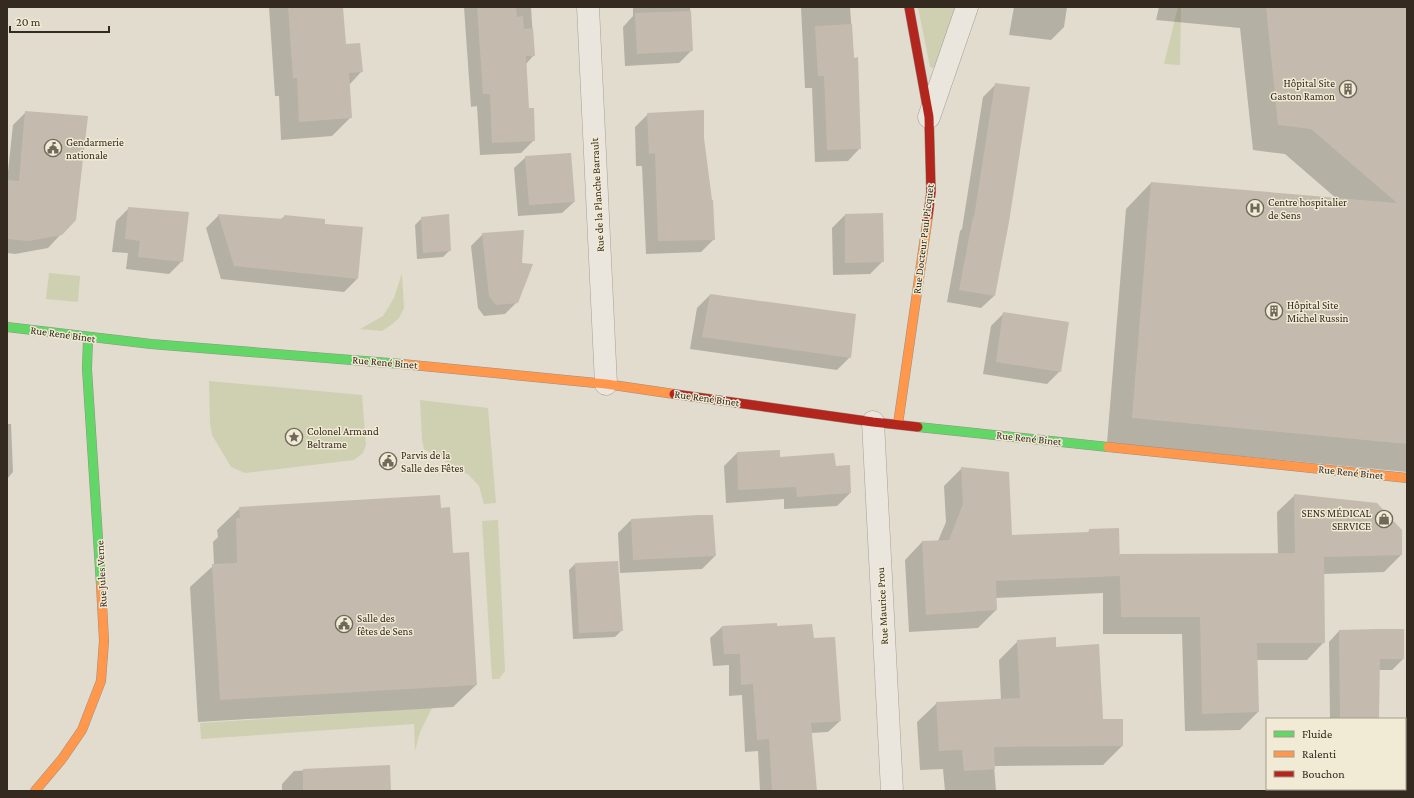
<svg xmlns="http://www.w3.org/2000/svg" width="1414" height="798" font-family="'Crimson Pro',serif">
<style>
.green{fill:#ced0b1}
.shadow{fill:#0003}
.building{fill:#c4bbae}
.lines{fill:none;stroke-linecap:round;stroke-linejoin:round}
.street-casing{stroke:#a6a196;stroke-width:23}
.fast-casing{stroke:#969086;stroke-width:10}
.slow-casing{stroke:#969086;stroke-width:10}
.jam-casing{stroke:#969086;stroke-width:10}
.street{stroke:#eae6de;stroke-width:22}
.fast{stroke:#63d668;stroke-width:9}
.slow{stroke:#ff974d;stroke-width:9}
.jam{stroke:#b3261e;stroke-width:9}
.labels{text-anchor:middle;stroke-width:3;stroke-linejoin:round;paint-order:stroke}
.poi-label{font-size:11px;fill:#342a1f;stroke:#f1ead4;text-anchor:start}
.street-label{font-size:11px;fill:#342a1f;stroke:#f1ead4}
</style>
<rect width="100%" height="100%" fill="#e1dccd"/>
<g class="green">
<path d="M918 7H956L937 66 933 68 930 67Z"/>
<path d="M1178 7H1181L1180 65 1164 64Z"/>
<path d="M49 273 80 276 78 302 46 299Z"/>
<path d="M402 273 404 308 399 318 391 325 382 331 360 329 383 316 394 298Z"/>
<path d="M209 381 362 395 366 445 363 453 354 460 245 473 231 467 212 435 210 423Z"/>
<path d="M420 400 488 408 496 503 484 504 479 486 469 475 424 449 422 440Z"/>
<path d="M498 520 505 671 499 679H492L482 521Z"/>
<path d="M432 708 420 732 415 751 414 724 201 739 200 723Z"/>
</g>
<g class="shadow">
<path d="M269 7H342L345 45 362 71 349 85 351 117 332 136 281 140 279 96H275Z"/>
<path d="M464 7H531L534 55 526 64 528 109 534 140 521 153 480 155 477 106 471 107Z"/>
<path d="M633 7H690L692 50 679 63 625 66 623 27 633 16Z"/>
<path d="M801 7H850L860 148 848 161 815 162 812 88H805Z"/>
<path d="M1014 7H1067L1064 27 1051 40 1009 35Z"/>
<path d="M1159 7H1407V472L1107 443 1126 209 1151 183 1337 199 1285 154 1253 150 1240 28 1156 20Z"/>
<path d="M996 84 994 296 981 308 947 302 960 231 962 229 983 97Z"/>
<path d="M26 112 61 234 48 248 15 254 7 253V181L13 125Z"/>
<path d="M648 114 702 124 714 239 701 252 646 254 642 166H636L635 127Z"/>
<path d="M526 157 574 202 562 213 518 216 514 168Z"/>
<path d="M129 208 182 261 169 274 126 269 128 253 112 252 116 221Z"/>
<path d="M219 215 280 220 285 216 324 225 357 279 344 292 221 279 206 228Z"/>
<path d="M845 215 883 261 870 274 833 275 832 228Z"/>
<path d="M422 218 450 250 443 257 417 259 415 225Z"/>
<path d="M483 234 517 302 505 314 484 316 478 308 471 246Z"/>
<path d="M710 295 850 357 837 370 690 349 697 308Z"/>
<path d="M1004 313 1060 371 1047 384 983 374 991 326Z"/>
<path d="M7 424H11L13 472 7 479Z"/>
<path d="M737 453 835 467 850 493 837 506 784 509V499L726 503 724 466Z"/>
<path d="M962 468 1011 536 1087 533 1090 530 1119 557 1120 555 1278 554 1277 512 1295 495 1401 555 1384 572 1323 574 1324 642 1307 660H1256L1258 712 1240 730 1185 731 1182 634H1103V593L995 598 996 610 978 628 909 632 905 560 922 542 938 541 946 522 944 486Z"/>
<path d="M240 508 440 509 476 685 453 707 198 722 190 587 214 565 213 542 218 537 217 530Z"/>
<path d="M631 520 715 556 702 569 620 573 618 533Z"/>
<path d="M575 564 622 630 615 637 573 639 569 570Z"/>
<path d="M722 627H776L813 639 840 721 828 732 811 733 816 791H760L758 751 745 752 742 695 729 696V665L713 666 710 638Z"/>
<path d="M1339 631 1403 659 1392 670H1379L1378 718 1377 719H1330L1329 642Z"/>
<path d="M1018 641 1055 648 1102 720 1122 746 1103 765 994 766 996 791H945L943 769 920 770 917 722 937 703 1001 700 999 660Z"/>
<path d="M389 766 390 791H282V784L294 771Z"/>
</g>
<g class="building">
<path d="M288 7H343L346 44 360 43 363 72 349 73 352 118 299 122 297 78H293Z"/>
<path d="M477 7H516L517 17 523 16 524 29 533 28 535 56H526L529 108H534L535 141 492 143 490 94H483Z"/>
<path d="M1266 7H1407V444L1132 418 1151 182 1397 203 1311 129 1278 125Z"/>
<path d="M691 11 693 51 637 54 635 13Z"/>
<path d="M852 24 854 58 858 57 861 149 827 150 824 76H818L815 26Z"/>
<path d="M995 83 1030 87 1009 222 995 296 959 290 973 217H974Z"/>
<path d="M704 110V138L712 200H713L715 240 658 241 655 153 649 154 647 113Z"/>
<path d="M25 111 88 116 76 220 62 235 29 241 7 239V180L19 181Z"/>
<path d="M571 153 575 202 529 205 525 156Z"/>
<path d="M128 207 189 212 183 262 138 257 140 241 125 239Z"/>
<path d="M883 213 884 262 845 263V214Z"/>
<path d="M218 214 284 219V215L325 219V224L363 227 358 279 234 266Z"/>
<path d="M449 214 451 251 423 253 421 217Z"/>
<path d="M524 230 522 263 533 264 518 303 496 305 489 296 482 233Z"/>
<path d="M710 294 856 314 851 358 702 337Z"/>
<path d="M1003 312 1069 322 1061 372 996 362Z"/>
<path d="M780 450V457L834 453 836 466 850 465 851 493 797 497 796 487 738 490 737 452Z"/>
<path d="M961 467 1009 472 1012 535 1089 532V529L1119 528 1120 567V554L1295 553 1294 494 1377 503 1402 530V555L1324 557 1325 643H1257L1259 712 1202 714 1200 617H1121L1120 576 996 581 997 610 926 615 922 541 949 540 963 504Z"/>
<path d="M440 495 441 508 450 507 453 553 469 552 477 685 220 700 212 564 237 563 236 518H240L239 507Z"/>
<path d="M698 515H713L716 556 633 560 631 519Z"/>
<path d="M618 561 623 631 579 633 575 563Z"/>
<path d="M777 623V626L812 624 814 638 835 637 841 721 811 723 817 791H772L769 739 757 740 753 684 741 685 740 654H724L722 626Z"/>
<path d="M1378 629H1404V659H1380L1379 718 1340 719 1339 630Z"/>
<path d="M1056 637V647L1099 644 1103 719H1123V746L994 747 995 769 964 771 962 750 939 751 936 702 1020 698 1017 640Z"/>
<path d="M390 765 391 791H303V769Z"/>
</g>
<g class="lines">
<defs>
<g id="street">
<path d="M588 7 606 384"/>
<path d="M929 117 967 7"/>
<path d="M873 422 892 791"/>
</g>
<g id="fast">
<path d="M7 327 151 344 402 364"/>
<path d="M88 338 87 369 101 585"/>
<path d="M918 427 1108 447"/>
</g>
<g id="slow">
<path d="M402 364 606 384 674 394"/>
<path d="M898 424 928 216"/>
<path d="M1108 447 1407 478"/>
<path d="M35 791 62 759 82 730 101 681 104 641 101 585"/>
</g>
<g id="jam">
<path d="M909 7 929 117 931 192 928 216"/>
<path d="M674 394 873 422 918 427"/>
</g>
</defs>
<use href="#street" class="street-casing"/>
<use href="#fast" class="fast-casing"/>
<use href="#slow" class="slow-casing"/>
<use href="#jam" class="jam-casing"/>
<use href="#street" class="street"/>
<use href="#fast" class="fast"/>
<use href="#slow" class="slow"/>
<use href="#jam" class="jam"/>
</g>
<defs>
<symbol id="building-ring" viewBox="-11 -11 22 22"><circle r="9.5" fill="#f1ead4" stroke="#71685c" stroke-width="1.5"/><path d="M-4-6H4V6H1V3H-1V6H-4ZM-2.5-4.3h1.7v1.8h-1.7ZM.8-4.3h1.7v1.8H.8ZM-2.5-1h1.7V.8h-1.7ZM.8-1h1.7V.8H.8Z" fill="#71685c"/></symbol>
<symbol id="civic-ring" viewBox="-11 -11 22 22"><circle r="9.5" fill="#f1ead4" stroke="#71685c" stroke-width="1.5"/><path d="M-.6-6.5H3V-4.5H.6V-3L4-1V1h2V6H-6V1h2V-1L-.6-3ZM-1.2 2.5V6h2.4V2.5Z" fill="#71685c"/></symbol>
<symbol id="hospital-ring" viewBox="-11 -11 22 22"><circle r="9.5" fill="#f1ead4" stroke="#71685c" stroke-width="1.5"/><path d="M-5-5h3v3.5h4V-5h3V5h-3V1.5h-4V5h-3Z" fill="#71685c"/></symbol>
<symbol id="sight-ring" viewBox="-11 -11 22 22"><circle r="9.5" fill="#f1ead4" stroke="#71685c" stroke-width="1.5"/><path d="M0-6L1.8-2.2L6-1.7L2.9 1.2L3.7 5.4L0 3.3L-3.7 5.4L-2.9 1.2L-6-1.7L-1.8-2.2Z" fill="#71685c"/></symbol>
<symbol id="shop-ring" viewBox="-11 -11 22 22"><circle r="9.5" fill="#f1ead4" stroke="#71685c" stroke-width="1.5"/><path d="M-5-2.5h2.3a2.7 3.5 0 0 1 5.4 0H5L5.5 6h-11ZM-1.5-2.5h3a1.5 2.3 0 0 0-3 0Z" fill="#71685c"/></symbol>
</defs>
<g fill-rule="evenodd">
<use href="#building-ring" x="1338" y="79" width="20" height="20"/>
<use href="#civic-ring" x="43" y="138" width="20" height="20"/>
<use href="#hospital-ring" x="1245" y="198" width="20" height="20"/>
<use href="#building-ring" x="1264" y="301" width="20" height="20"/>
<use href="#sight-ring" x="284" y="427" width="20" height="20"/>
<use href="#civic-ring" x="378" y="451" width="20" height="20"/>
<use href="#shop-ring" x="1374" y="509" width="20" height="20"/>
<use href="#civic-ring" x="334" y="614" width="20" height="20"/>
</g>
<g class="labels">
<g class="poi-label">
<text x="1335" y="87" text-anchor="end">Hôpital Site<tspan x="1335" dy="13">Gaston Ramon</tspan></text>
<text x="66" y="146">Gendarmerie<tspan x="66" dy="13">nationale</tspan></text>
<text x="1268" y="206">Centre hospitalier<tspan x="1268" dy="13">de Sens</tspan></text>
<text x="1287" y="309">Hôpital Site<tspan x="1287" dy="13">Michel Russin</tspan></text>
<text x="307" y="435">Colonel Armand<tspan x="307" dy="13">Beltrame</tspan></text>
<text x="401" y="459">Parvis de la<tspan x="401" dy="13">Salle des Fêtes</tspan></text>
<text x="1371" y="517" text-anchor="end">SENS MÉDICAL<tspan x="1371" dy="13">SERVICE</tspan></text>
<text x="357" y="622">Salle des<tspan x="357" dy="13">fêtes de Sens</tspan></text>
</g>
<g class="street-label">
<text transform="translate(597 195) rotate(-93)" y="4">Rue de la Planche Barrault</text>
<text transform="translate(923 239) rotate(-83)" y="4">Rue Docteur Paul Picquet</text>
<text transform="translate(63 334) rotate(8)" y="4">Rue René Binet</text>
<text transform="translate(385 362) rotate(5)" y="4">Rue René Binet</text>
<text transform="translate(707 398) rotate(8)" y="4">Rue René Binet</text>
<text transform="translate(1029 438) rotate(6)" y="4">Rue René Binet</text>
<text transform="translate(1351 472) rotate(6)" y="4">Rue René Binet</text>
<text transform="translate(101 574) rotate(-93)" y="4">Rue Jules Verne</text>
<text transform="translate(882 606) rotate(-93)" y="4">Rue Maurice Prou</text>
</g>
</g>
<rect width="1414" height="798" fill="none" stroke="#342a1f" stroke-width="16"/>
<rect x="1266" y="718" width="140" height="72" fill="#f1ead4" stroke="#a59d8c"/>
<rect x="1274" y="731" width="20" height="6" fill="#63d668" stroke="#a59d8c"/>
<text x="1302" y="738" font-size="12" fill="#342a1f">Fluide</text>
<rect x="1274" y="751" width="20" height="6" fill="#ff974d" stroke="#a59d8c"/>
<text x="1302" y="758" font-size="12" fill="#342a1f">Ralenti</text>
<rect x="1274" y="771" width="20" height="6" fill="#b3261e" stroke="#a59d8c"/>
<text x="1302" y="778" font-size="12" fill="#342a1f">Bouchon</text>
<path d="M10 26v6h99v-6" fill="none" stroke="#342a1f" stroke-width="2"/>
<text x="16" y="26" font-size="12" fill="#342a1f" stroke="#f1ead4" stroke-width="3" paint-order="stroke">20 m</text>
</svg>
